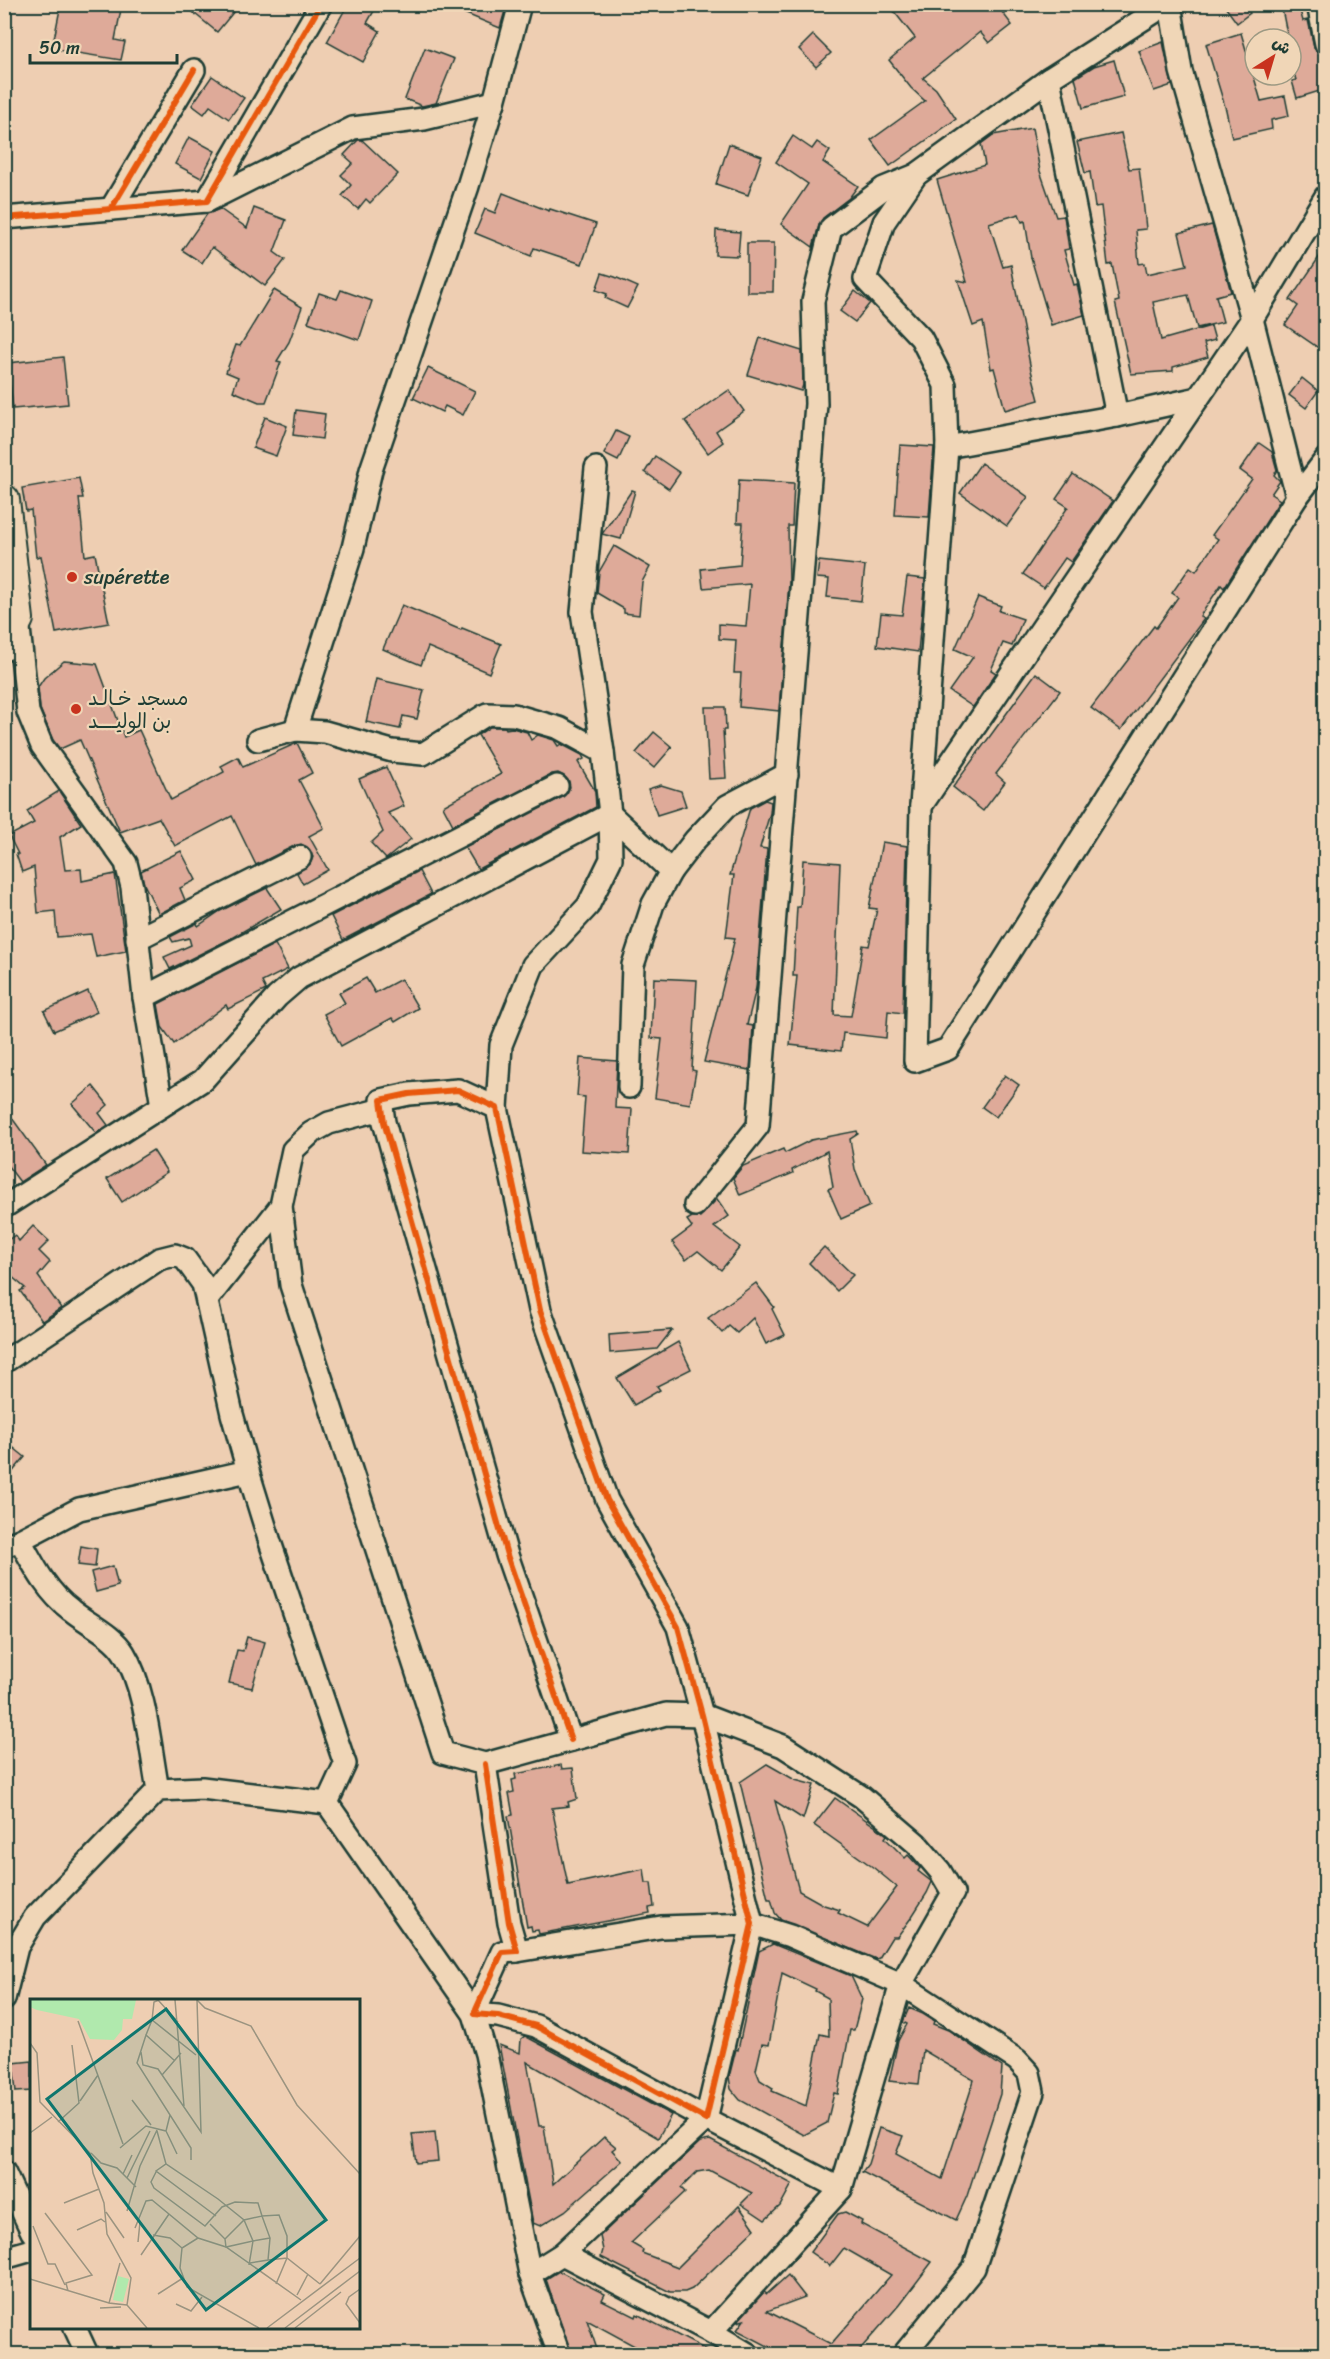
<svg xmlns="http://www.w3.org/2000/svg" width="1330" height="2359" font-family="Sriracha,'Playpen Sans Arabic',sans-serif">
<style>
.building{fill:#deaa99;stroke:#1f3d34;stroke-width:1.5;fill-rule:evenodd}
.lines{fill:none;stroke-linecap:round;stroke-linejoin:round}
.street-casing{stroke:#1f3d34;stroke-width:26}
.secondary-casing{stroke:#1f3d34;stroke-width:34}
.street{stroke:#f0d6b7;stroke-width:21}
.secondary{stroke:#f0d6b7;stroke-width:30}
.cycleway-casing{stroke:#f0d6b7;stroke-width:10}
.cycleway{stroke:#e8590c;stroke-width:6}
.poi-dot{fill:#c8321e;stroke:#f0d6b7;stroke-width:2}
.labels{text-anchor:middle;stroke-width:4.5;stroke-linejoin:round;paint-order:stroke}
.poi-label{font-size:20px;fill:#1f3d34;stroke:#f0d6b7;text-anchor:start}
.inset-road{fill:none;stroke:#9b9480;stroke-width:1.5}
.view{fill:#0f766e;fill-opacity:0.15;stroke:#0f766e;stroke-width:3}
.inset-edge{fill:none;stroke:#1f3d34;stroke-width:3}
</style>
<rect width="100%" height="100%" fill="#eeceb2"/>
<filter id="ink" filterUnits="userSpaceOnUse"><feTurbulence type="fractalNoise" baseFrequency=".0167" numOctaves="2"/><feDisplacementMap in="SourceGraphic" scale="12" xChannelSelector="R" yChannelSelector="G"/><feConvolveMatrix kernelMatrix="1 2 1 2 8 2 1 2 1" color-interpolation-filters="sRGB"/></filter>
<g filter="url(#ink)">
<g class="building">
<path d="M61 4H122L115 40 125 42 121 60 52 49Z"/>
<path d="M183 4H240L217 32Z"/>
<path d="M348 4H378L367 23 380 31 363 62 327 42Z"/>
<path d="M442 4H507L500 28Z"/>
<path d="M888 4H996L1012 25 989 43 980 32 923 78 936 89 956 119 890 166 871 140 925 101 911 88 889 60 915 38Z"/>
<path d="M1223 4H1243L1250 13 1237 23Z"/>
<path d="M1281 4H1298L1303 21 1308 20 1314 47 1320 55 1326 72V89L1297 98 1292 81 1296 80 1291 63V39H1288Z"/>
<path d="M1241 33 1261 101 1285 96 1289 116 1271 120 1272 129 1232 138 1226 110 1206 44Z"/>
<path d="M813 35 831 53 816 67 799 49Z"/>
<path d="M1163 42 1172 85 1154 91 1139 51Z"/>
<path d="M425 48 454 59 436 103 422 106 405 99Z"/>
<path d="M1114 60 1124 97 1083 108 1075 78 1094 66Z"/>
<path d="M212 76 244 98 229 119 210 106 204 114 192 105Z"/>
<path d="M1032 128 1040 171 1056 217 1064 216 1069 249 1064 250 1074 285 1077 284 1084 315 1051 325 1031 258 1025 221 1022 222 1019 214 989 223 1003 267 1011 265 1031 370 1039 400 1005 410 994 368 991 369 983 322 973 326 958 280 967 282 937 180 985 165 981 144 993 135Z"/>
<path d="M1121 133 1129 169 1139 168 1143 200 1146 229 1136 230 1139 264 1145 263 1147 274 1187 265 1179 233 1212 225 1231 292 1216 296 1223 322 1197 328 1188 295 1153 302 1161 340 1211 326 1215 340 1204 343 1208 357 1173 367V371L1131 374 1115 302 1119 301 1112 264 1108 265 1101 206 1095 207 1090 172 1085 173 1077 142Z"/>
<path d="M793 136 812 149 817 142 830 151 823 162 858 186 849 198 823 218 819 225 813 247 781 224 808 184 776 162Z"/>
<path d="M189 137 215 151 201 178 175 164Z"/>
<path d="M358 140H362L398 174 370 203 366 199 358 209 342 196 351 185 341 175 353 163 344 155Z"/>
<path d="M729 144 762 156 748 195 716 184Z"/>
<path d="M503 193 549 211 550 209 596 224 582 264 534 248 531 256 475 233 485 209 495 213Z"/>
<path d="M254 208 286 220 274 252 285 260 265 286 212 247 202 263 182 250 207 214 220 209 247 228Z"/>
<path d="M716 230 740 232 738 256 715 255Z"/>
<path d="M747 243H774L773 292H747Z"/>
<path d="M1326 247V353L1285 325 1298 306 1290 300Z"/>
<path d="M602 273 615 277 638 287 627 308 605 298 607 294 596 290Z"/>
<path d="M274 290 302 307 289 342 277 361 281 362 266 402H259L233 391 238 377 226 372 236 345 240 346Z"/>
<path d="M341 290 372 301 359 340 308 322 319 293 337 299Z"/>
<path d="M855 291 870 303 855 322 840 311Z"/>
<path d="M760 338 802 351 803 385 801 391 748 375Z"/>
<path d="M63 357 68 404 13 409 8 363Z"/>
<path d="M428 368 475 391 463 415 445 406 442 412 413 398Z"/>
<path d="M1302 378 1318 391 1306 408 1289 395Z"/>
<path d="M729 390 744 411 716 431 723 442 708 453 685 421Z"/>
<path d="M296 410 325 414 322 439 293 435Z"/>
<path d="M265 417 287 426 276 456 253 448Z"/>
<path d="M616 431 629 437 618 461 604 454Z"/>
<path d="M1259 443 1272 452 1277 470 1274 475 1280 481 1271 494 1280 500 1224 588 1221 585 1200 616 1204 619 1121 730 1091 708 1154 626 1156 628 1178 597 1172 593 1190 567 1196 571 1218 539 1212 535 1252 479 1240 470Z"/>
<path d="M900 445 934 447 929 517 895 515Z"/>
<path d="M655 456 680 473 669 489 645 472Z"/>
<path d="M981 463 1028 497 1007 526 960 493Z"/>
<path d="M1073 474 1113 501 1071 562 1065 558 1044 588 1023 574 1068 507 1056 499Z"/>
<path d="M79 478 83 498H79L85 556 95 554 109 623 56 633 41 556 36 557 31 510 26 511 22 488Z"/>
<path d="M739 480 794 483 792 526H788L789 583 779 711 739 707 741 673H734L736 640 719 639V624L746 626 750 584 703 588 701 569 740 565 743 523H737Z"/>
<path d="M632 490 635 491 621 539 602 534Z"/>
<path d="M614 546 650 567 642 582 639 615 624 613V609L597 593 599 572Z"/>
<path d="M819 561 865 566 861 601 827 597 829 579 817 578Z"/>
<path d="M907 577 925 579 918 652 877 646 881 613 902 615Z"/>
<path d="M978 597 1001 606 999 611 1023 619 1012 646 1003 643 991 670 996 673 973 707 949 691 973 657 955 649Z"/>
<path d="M402 605 461 630 462 628 501 644 489 673 428 647 421 665 383 649Z"/>
<path d="M64 661 97 664 124 737 139 730 171 800 224 772 221 766 238 757 243 767 297 743 312 773 299 780 324 828 309 836 328 870 303 884 297 873 310 864 313 857 307 847 301 844 294 846 256 865 232 816 175 846 159 818 120 832 80 740 60 749 53 740 40 709 38 687 44 678Z"/>
<path d="M1036 673 1060 691 996 774 1005 782 983 811 953 787Z"/>
<path d="M376 679 424 690 417 719 403 716 400 729 366 722Z"/>
<path d="M705 707H725L726 730H723L726 778 709 779Z"/>
<path d="M490 727H505L506 729 512 728 527 732 531 740 538 735 554 740 558 746 561 744 582 755 584 759 578 762 595 791 596 807 478 869 465 847 563 797 570 787 569 781 564 776 558 773 552 774 453 825 443 806 501 774 478 735Z"/>
<path d="M654 732 672 747 654 768 636 753Z"/>
<path d="M386 767 404 806 388 813 411 839 386 859 371 843 383 832 359 779Z"/>
<path d="M661 785 681 791 686 806 657 815 648 789Z"/>
<path d="M59 791 81 824 60 837 65 870 81 869 82 881 115 874 126 951 96 957 91 934 57 937 55 911 38 913 34 867 22 872 16 854H18L9 836 34 823 27 811Z"/>
<path d="M765 800 771 802 770 813 760 848 767 849 756 988 747 1025 753 1026 750 1070 704 1062 735 938 726 937 734 875H730L750 808Z"/>
<path d="M882 842 907 846 903 1013 888 1011 886 1038 843 1033 841 1051 790 1045 797 976H793L797 907H800L803 860 840 863 834 1015 851 1016 863 945 869 946 877 909 869 908Z"/>
<path d="M181 851 196 880 180 888 185 900 159 914 144 884 141 871Z"/>
<path d="M419 871 431 894 343 940 331 916Z"/>
<path d="M267 888 281 909 228 940 170 969 164 957 191 945 189 938 173 942 170 937 197 923 198 926 220 911Z"/>
<path d="M275 944 288 969 262 982 266 990 228 1009 226 1005 174 1044 162 1027 158 1004Z"/>
<path d="M366 978 375 993 401 979 418 1008 395 1022 392 1018 341 1046 324 1014 345 1003 339 993Z"/>
<path d="M654 978 697 980 692 1070 696 1071 690 1104 655 1098 662 1039 651 1038Z"/>
<path d="M88 991 97 1012 54 1031 44 1011Z"/>
<path d="M580 1058 617 1061 615 1108 632 1109 629 1154 581 1151 585 1097 577 1096Z"/>
<path d="M1005 1075 1019 1085 996 1117 982 1107Z"/>
<path d="M93 1086 108 1105 99 1113 108 1125 96 1133 72 1104Z"/>
<path d="M4 1107 46 1165 20 1182 4 1161Z"/>
<path d="M857 1131 858 1134 850 1139 855 1169 870 1206 841 1219 828 1189 833 1187 827 1151 792 1170 793 1173 740 1195 733 1178 743 1166 783 1149 785 1153 811 1140Z"/>
<path d="M153 1150 167 1172 122 1202 107 1179Z"/>
<path d="M717 1199 729 1216 714 1227 740 1247 721 1270 698 1251 686 1260 672 1242 692 1227 687 1220 692 1217H700Z"/>
<path d="M33 1226 49 1241 39 1251 50 1262 38 1276 61 1308 42 1321 20 1291 25 1288 4 1270V1243L15 1235 19 1241Z"/>
<path d="M824 1247 853 1275 837 1291 809 1263Z"/>
<path d="M756 1283 774 1307 772 1309 785 1335 766 1344 753 1318 737 1333 729 1326 722 1333 708 1318Z"/>
<path d="M672 1330 657 1349 610 1353 609 1335Z"/>
<path d="M678 1342 691 1369 657 1386 660 1390 634 1405 617 1378Z"/>
<path d="M4 1440 25 1457 4 1482Z"/>
<path d="M81 1546 97 1549 95 1567 78 1565Z"/>
<path d="M113 1566 118 1586 96 1592 91 1572Z"/>
<path d="M247 1637 265 1642 252 1688 229 1683 237 1650 243 1651Z"/>
<path d="M767 1764 795 1780 814 1785 803 1819 775 1801 799 1891 824 1905 840 1910 838 1913 867 1927 897 1887 874 1868 814 1825 835 1798 887 1835 885 1838 905 1858 908 1855 920 1868 918 1871 932 1882 927 1893 911 1918 897 1937H892L879 1958 876 1959 781 1920 775 1913 771 1899H768L740 1782Z"/>
<path d="M561 1765 562 1769 573 1768 577 1799 568 1802 569 1806 552 1808 568 1885 644 1869 646 1883H651L654 1907 649 1908 650 1913 539 1934 538 1930 532 1931 531 1926 527 1927 508 1816 513 1815 509 1793 514 1792 512 1780 516 1779 515 1774Z"/>
<path d="M773 1944 851 1976 862 1999 854 2030H850L838 2094 834 2093 827 2123 804 2135 740 2100 731 2089 729 2077 736 2049 738 2050 759 1951ZM782 1973 816 1989 815 1991 828 1998 829 2036 820 2034 806 2106 772 2091 773 2088 760 2080 756 2070 762 2044 769 2045Z"/>
<path d="M909 2008 923 2014 934 2021 933 2024 948 2030 1002 2067 1000 2094 967 2196 956 2220 862 2172 868 2164 879 2128 903 2136 896 2154 942 2179 974 2080 923 2050 919 2084 889 2081 898 2041 907 2024 903 2022Z"/>
<path d="M525 2036 671 2115 658 2138 527 2062 539 2126H544L553 2184 604 2137 616 2147 612 2150 622 2161 565 2211 540 2226 533 2223 499 2045 520 2053 521 2039Z"/>
<path d="M32 2061V2091L16 2092 13 2063Z"/>
<path d="M435 2132 438 2161 416 2163 412 2134Z"/>
<path d="M710 2140 792 2184 780 2206 765 2220 741 2204 752 2193 709 2170 697 2172 681 2188 685 2192 631 2243 643 2250 642 2253 678 2267 739 2206 755 2229 692 2289 685 2292H670L601 2257 603 2250 600 2236 700 2142Z"/>
<path d="M845 2212 862 2221 861 2224 932 2262 900 2304 855 2355H785L737 2330 744 2320 737 2322 764 2292 767 2294 788 2275 805 2297 767 2311 831 2344 891 2275 844 2248 830 2266 810 2252 838 2214Z"/>
<path d="M559 2271 605 2294 602 2300 636 2317 637 2314 716 2355H651L587 2320 599 2355H571L546 2279Z"/>
</g>
<g class="lines">
<defs>
<g id="street">
<path d="M1170 4 1181 71 1252 319 1297 497"/>
<path d="M1318 4 1326 44"/>
<path d="M916 175 884 222 865 279 921 338 945 385 947 447 921 806 915 1061 948 1049 1297 497 1326 459"/>
<path d="M207 201 353 128 424 119 494 102"/>
<path d="M111 209 194 70"/>
<path d="M4 218 207 201 321 4"/>
<path d="M1117 416 1049 79 1167 4"/>
<path d="M947 447 1117 416 1198 398"/>
<path d="M596 468 582 612 603 752"/>
<path d="M18 619 28 712 42 746 126 863 132 887 144 997 162 1106"/>
<path d="M295 730 353 548 371 470 468 186 494 102 520 4"/>
<path d="M258 740 295 730 325 732 392 751 423 754 487 714 514 715 559 728 603 752 610 814 611 859 588 906 533 965 501 1045 497 1108"/>
<path d="M921 806 1252 319 1326 196"/>
<path d="M610 814 671 871 695 840 727 806 787 774"/>
<path d="M137 939 300 857"/>
<path d="M144 997 557 786"/>
<path d="M629 1087 633 965 653 904 671 871"/>
<path d="M382 1109 329 1123 311 1133 293 1150 281 1206 291 1285 443 1753 485 1764 666 1714 702 1715 783 1746 862 1797 917 1844 940 1871 953 1893 901 1984 1017 2060 1029 2073 1033 2092 974 2268 904 2354"/>
<path d="M695 1205 758 1126 816 404 813 301 831 228 884 188 916 175 1049 79"/>
<path d="M4 1207 203 1080 277 997 299 978 610 814"/>
<path d="M207 1300 281 1206"/>
<path d="M4 1362 159 1259 175 1255 185 1259 203 1284 232 1414 248 1471 269 1539 345 1764 327 1803 474 2014 486 2054 530 2274 559 2354"/>
<path d="M20 1540C34 1566 47 1592 71 1610 88 1624 112 1634 124 1653 146 1689 150 1748 158 1790"/>
<path d="M4 1546 20 1540 79 1509 248 1471"/>
<path d="M485 1764 509 1923 517 1951 502 1952 474 2014 498 2016 536 2026 706 2119 752 1924 702 1715 678 1627 607 1500 540 1310 497 1108 458 1090 409 1094 381 1100 384 1122 507 1555 571 1740"/>
<path d="M517 1951 661 1927 752 1924 790 1936 901 1984 841 2189 711 2332 562 2254"/>
<path d="M4 1999 17 1947 35 1917 158 1790 202 1788 327 1803"/>
<path d="M4 2172 32 2232"/>
<path d="M4 2258 32 2250"/>
<path d="M530 2274 562 2254 706 2119 841 2189"/>
<path d="M75 2328 87 2354"/>
<path d="M711 2332 748 2354"/>
</g>
<path id="secondary" d="M4 500 18 619 4 645"/>
</defs>
<use href="#street" class="street-casing"/>
<use href="#secondary" class="secondary-casing"/>
<use href="#street" class="street"/>
<use href="#secondary" class="secondary"/>
<defs>
<g id="cycleway">
<path d="M111 209 194 70"/>
<path d="M4 218 207 201 321 4"/>
<path d="M485 1764 509 1923 517 1951 502 1952 474 2014 498 2016 536 2026 706 2119 752 1924 702 1715 678 1627 607 1500 540 1310 497 1108 458 1090 409 1094 381 1100 384 1122 507 1555 571 1740"/>
</g>
</defs>
<use href="#cycleway" class="cycleway-casing"/>
<use href="#cycleway" class="cycleway"/>
</g>
</g>
<g class="poi-dot">
<circle cx="72" cy="577" r="6"/>
<circle cx="76" cy="709" r="6"/>
</g>
<g class="labels">
<g class="poi-label">
<text x="84" y="584">supérette</text>
<text x="88" y="705">مسجد خـالـد<tspan x="88" dy="23">بن الوليــــد</tspan></text>
</g>
</g>
<g transform="translate(30 1999)">
<rect width="330" height="330" fill="#eeceb2"/>
<path d="M0 1H106L102 20H93L92 31 84 41 60 40 49 20 7 11 0 8ZM88 277 99 280 93 303 83 301Z" fill="#b0e9ad"/>
<path class="inset-road" d="M128 1 148 23M145 1 154 107M167 1 175 9 221 27 267 106 330 175M122 21 124 3 129 1M48 22 93 145M116 36 107 64 161 149V161M0 44 7 54 10 103 60 154 63 174 74 204 77 235 101 279 97 306 117 329M111 53 113 66 128 70 171 133 167 1M145 62 116 36 122 21 166 56M132 76 151 54M102 101 121 126M50 102 68 76M28 123 49 104 42 46M127 132 136 165M136 132 147 155M0 134 22 118M90 149 116 127 136 132 140 116M61 154 71 164 87 169 106 188M126 173 121 183 124 189 175 227 192 208 205 203 228 204 232 217 249 216 257 237V259L238 261M93 175 102 156M97 179 120 132M34 204 69 190M97 212 110 167 127 131M76 213 94 239M15 214 62 276 36 284 38 292M180 225 195 240 196 248 223 242 214 221 188 200 136 165 126 172 186 217M3 227 18 265H25L35 286M105 229 116 202 122 201 168 239 196 248 271 301M47 231 71 220 75 223M123 236 140 239 152 249M168 239 152 249 150 269 157 288 229 329M195 240 214 221 232 217 240 239 238 261 220 264M108 243 110 223M111 256 139 215M90 264 79 304 97 306M219 266 223 242 240 239M0 280 79 304M246 285 257 259 290 285M290 285 330 237M330 290 319 298 316 305 330 324M128 295 153 279M267 296 278 275M146 305 161 312 172 298M70 309 91 308M237 329 330 259M255 329 330 272M265 329 311 293"/>
<path class="view" d="M136 10 296 221 176 311 17 100Z"/>
<rect width="330" height="330" class="inset-edge"/>
</g>
<rect width="1330" height="2359" fill="none" stroke="#f0d6b7" stroke-width="24"/>
<rect x="12" y="12" width="1306" height="2335" fill="none" stroke="#1f3d34" stroke-width="2" filter="url(#ink)"/>
<g transform="translate(1273 57) rotate(37)"><circle r="28" fill="#f0d6b7" stroke="#9c9983" stroke-width="1.5"/>
<path d="M0-4.5L10 22L0 15L-10 22Z" fill="#c8321e"/>
<text y="-9" font-size="16" font-weight="bold" text-anchor="middle" fill="#1f3d34">ش</text>
</g>
<path d="M30 54v9h147v-9" fill="none" stroke="#1f3d34" stroke-width="3"/>
<text x="39" y="54" font-size="18" fill="#1f3d34" stroke="#f0d6b7" stroke-width="4.5" paint-order="stroke">50 m</text>
</svg>
